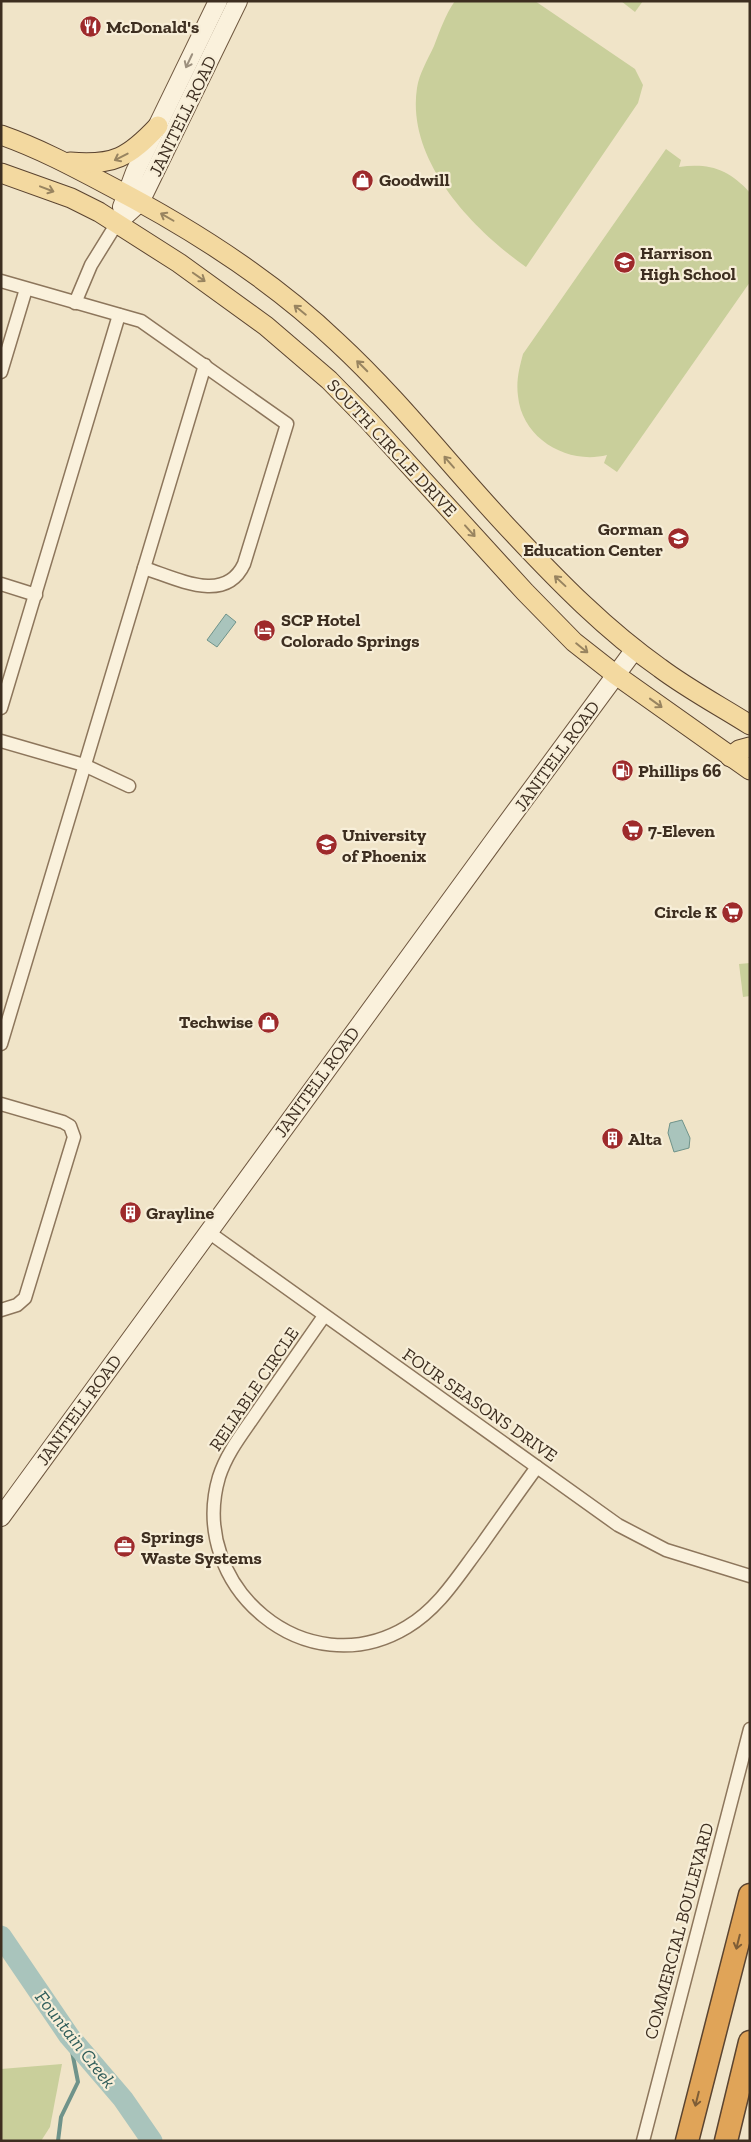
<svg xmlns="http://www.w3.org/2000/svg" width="751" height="2142" font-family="'Zilla Slab',serif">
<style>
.green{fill:#c9cf9b}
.water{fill:#a9c4bc;stroke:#6f938a}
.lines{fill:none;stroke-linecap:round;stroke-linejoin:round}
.stream{stroke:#6f938a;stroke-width:4}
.river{stroke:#a9c4bc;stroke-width:21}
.street-casing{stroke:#8d765c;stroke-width:15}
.secondary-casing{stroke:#6f573f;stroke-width:20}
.primary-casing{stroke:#5b4430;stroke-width:21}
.highway-casing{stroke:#5b4430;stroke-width:25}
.street{stroke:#faf1dc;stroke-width:12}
.secondary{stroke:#faf1dc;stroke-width:18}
.primary{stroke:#f3d9a0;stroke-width:19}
.highway{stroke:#e0a458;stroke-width:22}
.oneway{stroke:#9c907e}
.oneway2{stroke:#988460}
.oneway3{stroke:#7e5d36}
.labels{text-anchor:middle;stroke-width:4.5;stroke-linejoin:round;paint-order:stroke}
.poi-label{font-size:18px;font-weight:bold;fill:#3d2e20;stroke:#f7eed8;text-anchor:start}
.street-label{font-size:18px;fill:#3d2e20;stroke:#f7eed8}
.water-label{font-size:19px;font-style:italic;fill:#2f5d5a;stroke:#f7eed8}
</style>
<rect width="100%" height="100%" fill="#f0e4c8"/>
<g class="green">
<path d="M455 1H535L635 69 643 85 638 103 526 267C472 229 406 160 417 88 419 74 428 59 434 46 440 31 445 15 455 1Z"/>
<path d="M621 1H643L635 12Z"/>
<path d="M666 149 681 160 679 167C709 163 729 169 750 193V282L617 472 604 463 607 455C568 465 522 439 518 396 516 381 519 369 523 354Z"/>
<path d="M750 963V996L743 997 739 964Z"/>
<path d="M62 2064 50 2127 41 2141H1V2069Z"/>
</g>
<g class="water">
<path d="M226 614 236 622 217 647 207 640Z"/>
<path d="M682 1120 690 1138 689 1148 674 1152 668 1133 670 1123Z"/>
</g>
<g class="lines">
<path class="stream" d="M58 2141 61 2117 78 2082 69 2036"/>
<path class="river" d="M1 1936 69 2036 123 2099 152 2141"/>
<defs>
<g id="street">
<path d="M1 281 141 321 287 424 244 564C225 605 176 578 144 568"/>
<path d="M75 303 91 265 117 223"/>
<path d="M1 372 26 289"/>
<path d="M1 584 36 595"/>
<path d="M1 708 119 315"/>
<path d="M1 741 84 765 129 786"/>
<path d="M1 1044 205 365"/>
<path d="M1 1104 63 1122 70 1126 74 1137 25 1298 17 1305 1 1310"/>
<path d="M207 1231 618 1525 666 1550 750 1576"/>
<path d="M324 1316C302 1348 279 1380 257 1412 243 1433 227 1452 219 1477 187 1586 306 1688 407 1627 439 1608 458 1576 480 1547 499 1520 518 1493 537 1467"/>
<path d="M643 2141 750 1729"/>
</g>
<g id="secondary">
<path d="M122 207 135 172 218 1"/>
<path d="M117 223 140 202 238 1"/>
<path d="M1 1517C212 1227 422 937 635 649"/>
</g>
<g id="primary">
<path d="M1 135C38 148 72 166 106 184 189 227 270 278 337 342 401 401 454 471 514 534 559 582 606 630 660 668 688 689 720 706 750 725"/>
<path d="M70 162C114 166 129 157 158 126"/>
<path d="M1 173 71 198 99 212 179 263 266 326 329 380 369 421 525 592 574 642 616 675 750 770"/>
<path d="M730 757 739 750 750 747"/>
</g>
<g id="highway">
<path d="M687 2141 750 1895"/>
<path d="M726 2141 750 2042"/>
</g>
</defs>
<use href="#street" class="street-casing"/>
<use href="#secondary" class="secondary-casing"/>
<use href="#primary" class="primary-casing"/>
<use href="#highway" class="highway-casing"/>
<use href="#street" class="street"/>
<use href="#secondary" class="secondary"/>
<use href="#primary" class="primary"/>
<use href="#highway" class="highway"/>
</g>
<defs><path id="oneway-shaft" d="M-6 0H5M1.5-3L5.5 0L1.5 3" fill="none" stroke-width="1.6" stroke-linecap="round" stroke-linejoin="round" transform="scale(1.25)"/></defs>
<use class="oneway" href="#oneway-shaft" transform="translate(189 61) rotate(115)"/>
<g class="oneway2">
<use href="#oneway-shaft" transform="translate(121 157) rotate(153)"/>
<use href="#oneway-shaft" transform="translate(47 189) rotate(21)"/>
<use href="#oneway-shaft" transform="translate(167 217) rotate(-150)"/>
<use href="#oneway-shaft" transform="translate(199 277) rotate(35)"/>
<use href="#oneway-shaft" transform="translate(300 310) rotate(-141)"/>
<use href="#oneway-shaft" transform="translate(362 366) rotate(-135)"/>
<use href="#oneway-shaft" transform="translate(449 462) rotate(-131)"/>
<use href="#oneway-shaft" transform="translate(470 531) rotate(48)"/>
<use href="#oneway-shaft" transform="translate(560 581) rotate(-137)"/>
<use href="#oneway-shaft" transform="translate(582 648) rotate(39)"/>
<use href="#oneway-shaft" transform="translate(656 703) rotate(36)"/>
</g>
<g class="oneway3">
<use href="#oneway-shaft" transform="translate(738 1942) rotate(104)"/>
<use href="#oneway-shaft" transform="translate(697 2099) rotate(104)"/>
</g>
<defs>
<symbol id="restaurant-disc" viewBox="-11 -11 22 22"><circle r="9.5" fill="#9e2a2b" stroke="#f7eed8"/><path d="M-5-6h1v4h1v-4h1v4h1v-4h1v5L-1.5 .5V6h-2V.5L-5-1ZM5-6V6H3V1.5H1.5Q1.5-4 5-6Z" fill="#fff"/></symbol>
<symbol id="shop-disc" viewBox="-11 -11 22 22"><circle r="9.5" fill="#9e2a2b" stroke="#f7eed8"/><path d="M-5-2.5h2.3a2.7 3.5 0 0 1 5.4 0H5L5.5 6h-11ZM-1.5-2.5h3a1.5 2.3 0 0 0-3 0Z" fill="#fff"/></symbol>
<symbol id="school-disc" viewBox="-11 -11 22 22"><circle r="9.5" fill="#9e2a2b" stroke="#f7eed8"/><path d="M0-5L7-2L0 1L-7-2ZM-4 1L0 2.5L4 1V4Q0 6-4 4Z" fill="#fff"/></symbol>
<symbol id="hotel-disc" viewBox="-11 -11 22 22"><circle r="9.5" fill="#9e2a2b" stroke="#f7eed8"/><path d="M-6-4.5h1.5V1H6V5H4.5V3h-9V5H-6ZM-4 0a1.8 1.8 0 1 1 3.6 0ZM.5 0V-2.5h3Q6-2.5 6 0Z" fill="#fff"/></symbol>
<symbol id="fuel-disc" viewBox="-11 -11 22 22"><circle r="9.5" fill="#9e2a2b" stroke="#f7eed8"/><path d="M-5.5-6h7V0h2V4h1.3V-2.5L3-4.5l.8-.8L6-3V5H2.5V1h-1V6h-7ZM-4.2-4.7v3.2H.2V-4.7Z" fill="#fff"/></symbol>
<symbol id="supermarket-disc" viewBox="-11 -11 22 22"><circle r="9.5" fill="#9e2a2b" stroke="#f7eed8"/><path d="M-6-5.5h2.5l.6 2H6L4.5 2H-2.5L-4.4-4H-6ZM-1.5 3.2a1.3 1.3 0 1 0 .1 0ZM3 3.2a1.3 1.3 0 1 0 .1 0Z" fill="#fff"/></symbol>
<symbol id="university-disc" viewBox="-11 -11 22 22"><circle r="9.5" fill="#9e2a2b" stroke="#f7eed8"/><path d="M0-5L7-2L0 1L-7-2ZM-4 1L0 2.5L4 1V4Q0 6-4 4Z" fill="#fff"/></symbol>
<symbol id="building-disc" viewBox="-11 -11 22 22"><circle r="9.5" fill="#9e2a2b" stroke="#f7eed8"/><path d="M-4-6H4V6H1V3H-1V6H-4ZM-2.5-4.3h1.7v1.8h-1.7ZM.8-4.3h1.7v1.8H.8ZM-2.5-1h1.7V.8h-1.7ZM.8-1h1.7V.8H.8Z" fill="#fff"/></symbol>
<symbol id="office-disc" viewBox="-11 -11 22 22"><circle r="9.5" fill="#9e2a2b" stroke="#f7eed8"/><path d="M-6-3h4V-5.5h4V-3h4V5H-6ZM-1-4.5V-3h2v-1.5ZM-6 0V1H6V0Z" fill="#fff"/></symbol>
</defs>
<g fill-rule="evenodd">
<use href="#restaurant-disc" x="78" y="14" width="25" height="25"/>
<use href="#shop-disc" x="350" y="168" width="25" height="25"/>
<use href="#school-disc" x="612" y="250" width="25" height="25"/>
<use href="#school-disc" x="666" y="526" width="25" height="25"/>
<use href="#hotel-disc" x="252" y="618" width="25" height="25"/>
<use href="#fuel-disc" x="610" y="758" width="25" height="25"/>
<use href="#supermarket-disc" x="620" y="818" width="25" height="25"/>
<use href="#university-disc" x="314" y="832" width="25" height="25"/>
<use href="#supermarket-disc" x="720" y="900" width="25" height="25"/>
<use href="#shop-disc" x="256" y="1010" width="25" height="25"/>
<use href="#building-disc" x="600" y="1126" width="25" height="25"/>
<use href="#building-disc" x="118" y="1200" width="25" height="25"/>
<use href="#office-disc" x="112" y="1534" width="25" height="25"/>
</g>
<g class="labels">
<g class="poi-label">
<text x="106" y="33">McDonald's</text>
<text x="379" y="186">Goodwill</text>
<text x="640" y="259">Harrison<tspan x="640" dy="21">High School</tspan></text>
<text x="663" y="535" text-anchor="end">Gorman<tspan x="663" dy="21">Education Center</tspan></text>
<text x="281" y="626">SCP Hotel<tspan x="281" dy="21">Colorado Springs</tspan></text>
<text x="638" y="777">Phillips 66</text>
<text x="648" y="837">7-Eleven</text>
<text x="342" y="841">University<tspan x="342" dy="21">of Phoenix</tspan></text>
<text x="717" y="918" text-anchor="end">Circle K</text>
<text x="253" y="1028" text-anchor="end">Techwise</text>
<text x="628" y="1145">Alta</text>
<text x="146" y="1219">Grayline</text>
<text x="141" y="1543">Springs<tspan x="141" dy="21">Waste Systems</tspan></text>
</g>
<g class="street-label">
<text transform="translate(183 116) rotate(-64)" y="6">JANITELL ROAD</text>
<text transform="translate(392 448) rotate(47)" y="6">SOUTH CIRCLE DRIVE</text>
<text transform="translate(557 756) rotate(-54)" y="6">JANITELL ROAD</text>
<text transform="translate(317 1082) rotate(-54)" y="6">JANITELL ROAD</text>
<text transform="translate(254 1389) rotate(-56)" y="6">RELIABLE CIRCLE</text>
<text transform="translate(480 1405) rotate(35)" y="6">FOUR SEASONS DRIVE</text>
<text transform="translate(79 1410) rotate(-54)" y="6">JANITELL ROAD</text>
<text transform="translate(679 1931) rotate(-75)" y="6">COMMERCIAL BOULEVARD</text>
</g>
<g class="water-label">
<text transform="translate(76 2039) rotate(52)" y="7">Fountain Creek</text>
</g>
</g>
<rect width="751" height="2142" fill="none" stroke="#3d2e20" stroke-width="5"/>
</svg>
